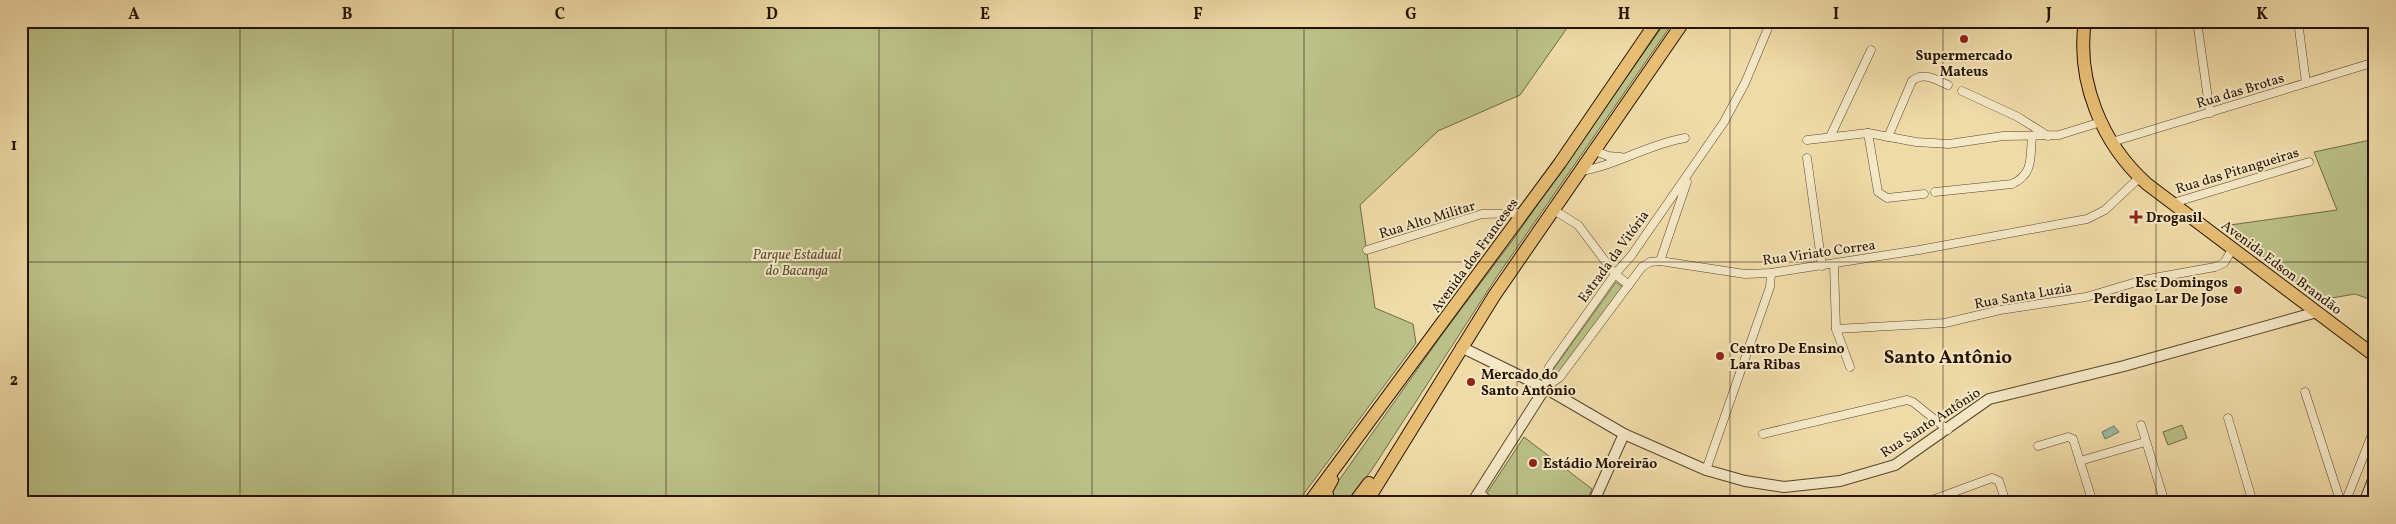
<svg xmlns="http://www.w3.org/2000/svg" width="2396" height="524" font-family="Vollkorn,serif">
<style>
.green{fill:#bac087;stroke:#706a44}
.water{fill:#9abba5;stroke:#6c7863}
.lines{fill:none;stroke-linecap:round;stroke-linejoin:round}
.minor-casing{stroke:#59452b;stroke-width:9}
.tertiary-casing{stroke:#59452b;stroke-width:12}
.primary-casing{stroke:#271301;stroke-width:14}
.minor{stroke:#f5e8c6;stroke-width:8}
.tertiary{stroke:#f5e8c6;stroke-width:10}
.primary{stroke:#e8be74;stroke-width:12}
.grid{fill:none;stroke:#271301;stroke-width:1;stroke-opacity:0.55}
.poi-dot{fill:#8f2418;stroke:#f5e8c6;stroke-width:2}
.labels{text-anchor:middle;stroke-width:4;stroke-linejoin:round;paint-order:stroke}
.poi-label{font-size:14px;font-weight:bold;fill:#271301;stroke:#f5e8c6;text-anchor:start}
.street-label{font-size:14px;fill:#271301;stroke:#f5e8c6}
.park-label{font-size:14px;font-style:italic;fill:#5a5030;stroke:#f5e8c6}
.district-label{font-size:19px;font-weight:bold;fill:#271301;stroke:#f5e8c6}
.neatline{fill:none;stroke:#271301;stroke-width:2}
.grid-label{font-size:16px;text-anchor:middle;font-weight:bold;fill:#271301}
</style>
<rect width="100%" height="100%" fill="#efdba8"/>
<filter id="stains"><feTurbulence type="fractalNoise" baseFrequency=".004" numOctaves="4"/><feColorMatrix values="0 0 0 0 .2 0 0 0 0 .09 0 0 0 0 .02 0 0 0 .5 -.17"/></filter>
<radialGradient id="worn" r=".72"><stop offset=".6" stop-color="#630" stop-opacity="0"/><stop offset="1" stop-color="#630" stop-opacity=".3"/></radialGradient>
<g class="green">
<path d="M21 21H1572L1520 95 1438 131 1360 205 1375 308 1413 324 1416 343 1297 503H21Z"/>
<path d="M1666 21H1674L1496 278 1371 471 1348 501 1344 503 1335 501 1332 492 1337 483 1441 336 1515 237Z"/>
<path d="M2375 139V301L2355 294 2320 300 2223 226 2337 210 2314 152Z"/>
<path d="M1616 282 1623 287 1553 381 1547 378Z"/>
<path d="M2182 425 2187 438 2168 445 2163 432Z"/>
<path d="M1524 437 1592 489 1586 503H1499L1487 493Z"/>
</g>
<path class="water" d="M2114 426 2119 432 2105 439 2102 432Z"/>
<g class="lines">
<defs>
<g id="minor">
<path d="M2197 21 2210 113"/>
<path d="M2298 21 2306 83"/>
<path d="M1962 91 2018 117 2048 136"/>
<path d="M1868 133 1878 192 1887 198 1924 194"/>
<path d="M1830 137 1871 50"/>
<path d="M1888 137 1912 81C1924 71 1936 80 1948 85"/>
<path d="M1807 140 1868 133 1916 142 1949 144 2003 136 2059 135 2101 122"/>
<path d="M2112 142 2375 62"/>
<path d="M1593 150 1608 156 1621 157"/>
<path d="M1807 158 1822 266"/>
<path d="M1580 171C1616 166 1648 144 1685 138"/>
<path d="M1935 192 2012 184C2034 174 2030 157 2032 136"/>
<path d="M2173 203 2309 162"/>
<path d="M1552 209 1578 225 1615 274 1629 285"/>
<path d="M1367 250 1482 214 1524 213"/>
<path d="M1660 261 1687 182"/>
<path d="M1834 265 1836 329 1850 367"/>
<path d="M1836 329 1945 323 2000 310 2086 297 2143 280 2215 267 2224 263 2233 248"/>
<path d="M1545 388 1560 377 1642 267 1650 262 1660 261 1745 274 1771 273 1919 250 2087 219 2105 210 2140 177"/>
<path d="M1545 388 1549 367 1615 274 1631 256 1724 122 1745 83 1771 21"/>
<path d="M2305 392 2341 503"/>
<path d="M2228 418 2253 503"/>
<path d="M2141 425 2165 503"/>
<path d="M1763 434 1907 400 1913 402 1948 430"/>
<path d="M2038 446 2068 437 2073 439 2093 503"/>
<path d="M2080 461 2145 442"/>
<path d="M1706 470 1770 287 1771 273"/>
<path d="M1479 492 1491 503"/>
<path d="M1924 503 1992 478 1999 481 2006 503"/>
<path d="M2345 503 2375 427"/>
</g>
<g id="tertiary">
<path d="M1461 347 1545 388 1624 434 1706 470 1745 481 1784 487 1840 481 1895 465 1989 399 2124 366 2317 312"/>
<path d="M1472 503 1545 388"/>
<path d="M1593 503 1624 434"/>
<path d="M2364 503 2375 475"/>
</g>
<g id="primary">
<path d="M2085 21C2076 81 2102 144 2147 184L2375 356"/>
<path d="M1309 503 1560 163 1657 21"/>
<path d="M1329 503 1326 491 1332 480"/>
<path d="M1354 503 1369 483"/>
<path d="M1366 503 1494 296 1684 21"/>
</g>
</defs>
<use href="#minor" class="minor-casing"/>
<use href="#tertiary" class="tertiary-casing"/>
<use href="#primary" class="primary-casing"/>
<use href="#minor" class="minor"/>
<use href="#tertiary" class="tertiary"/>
<use href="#primary" class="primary"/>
</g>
<path class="grid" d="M240 21V503M453 21V503M666 21V503M879 21V503M1092 21V503M1304 21V503M1517 21V503M1730 21V503M1943 21V503M2156 21V503M21 262H2375"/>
<g class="poi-dot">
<circle cx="1964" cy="39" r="5"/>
<path d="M2133.5 209.5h5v5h5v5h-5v5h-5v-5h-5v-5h5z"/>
<circle cx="2238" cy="290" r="5"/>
<circle cx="1720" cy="356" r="5"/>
<circle cx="1471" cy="382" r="5"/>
<circle cx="1533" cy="463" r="5"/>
</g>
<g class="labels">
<g class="poi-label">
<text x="1964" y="60" text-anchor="middle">Supermercado<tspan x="1964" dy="16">Mateus</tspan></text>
<text x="2146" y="222">Drogasil</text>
<text x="2228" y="287" text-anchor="end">Esc Domingos<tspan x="2228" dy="16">Perdigao Lar De Jose</tspan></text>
<text x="1730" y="353">Centro De Ensino<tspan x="1730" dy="16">Lara Ribas</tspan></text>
<text x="1481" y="379">Mercado do<tspan x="1481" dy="16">Santo Antônio</tspan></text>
<text x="1543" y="468">Estádio Moreirão</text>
</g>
<g class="street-label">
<text transform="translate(2240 90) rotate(-17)" y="5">Rua das Brotas</text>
<text transform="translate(2237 170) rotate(-17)" y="5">Rua das Pitangueiras</text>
<text transform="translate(1427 219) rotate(-17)" y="5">Rua Alto Militar</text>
<text transform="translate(1819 252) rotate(-8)" y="5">Rua Viriato Correa</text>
<text transform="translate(1474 255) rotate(-54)" y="5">Avenida dos Franceses</text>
<text transform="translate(1613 256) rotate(-54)" y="5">Estrada da Vitória</text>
<text transform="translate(2282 267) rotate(37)" y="5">Avenida Edson Brandão</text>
<text transform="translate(2023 295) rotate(-10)" y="5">Rua Santa Luzia</text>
<text transform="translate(1930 422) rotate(-33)" y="5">Rua Santo Antônio</text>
</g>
<g class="park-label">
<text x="797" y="259">Parque Estadual<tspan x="797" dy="16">do Bacanga</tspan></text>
</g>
<g class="district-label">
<text x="1948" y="363">Santo Antônio</text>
</g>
</g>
<rect width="2396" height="524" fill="none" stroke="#efdba8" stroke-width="55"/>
<rect x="28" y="28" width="2340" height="468" class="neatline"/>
<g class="grid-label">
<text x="134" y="19">A</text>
<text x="347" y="19">B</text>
<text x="560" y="19">C</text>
<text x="772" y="19">D</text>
<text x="985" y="19">E</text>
<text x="1198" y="19">F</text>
<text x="1411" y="19">G</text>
<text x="1624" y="19">H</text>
<text x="1836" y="19">I</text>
<text x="2049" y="19">J</text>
<text x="2262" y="19">K</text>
<text x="14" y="150">1</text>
<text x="14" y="385">2</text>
</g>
<rect width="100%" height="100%" filter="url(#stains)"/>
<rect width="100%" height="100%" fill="url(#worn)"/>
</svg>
